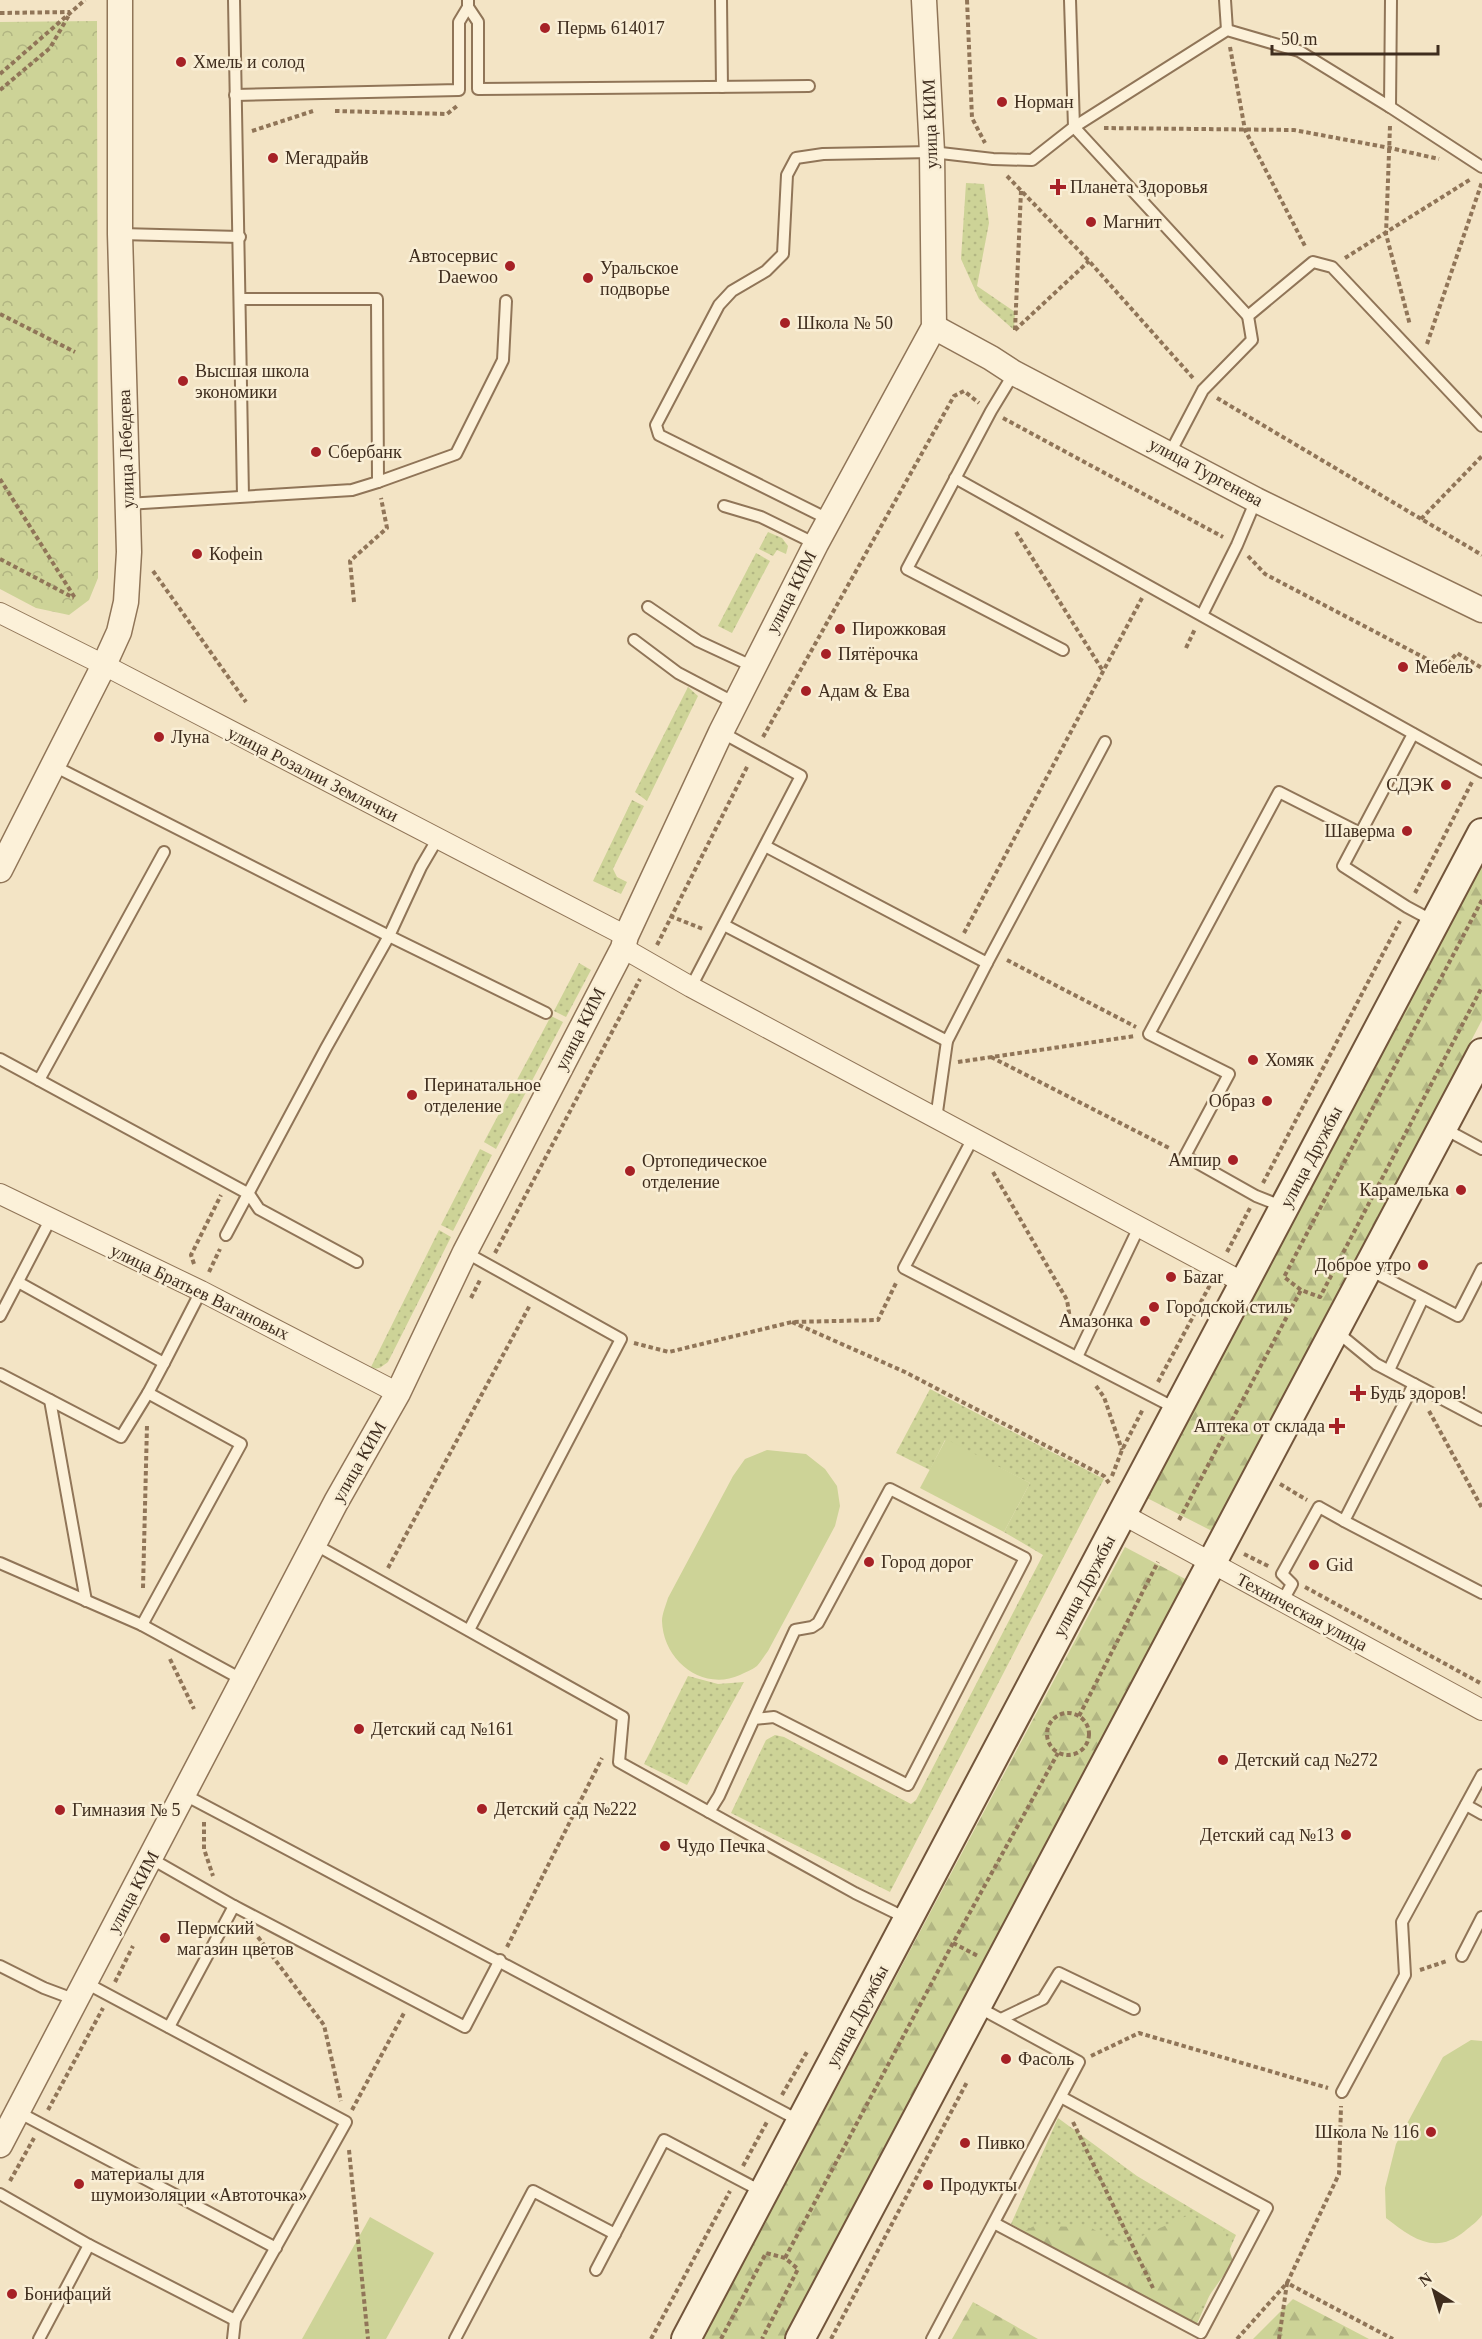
<svg xmlns="http://www.w3.org/2000/svg" width="1482" height="2339" font-family="'Times New Roman',serif">
<style>
.grass{fill:url(#grass-dots)}
.forest{fill:url(#forest-firs)}
.park{fill:url(#park-crowns)}
.pitch{fill:#cdd397}
.lines{fill:none;stroke-linecap:round;stroke-linejoin:round}
.service-casing{stroke:#907558;stroke-width:14}
.minor-casing{stroke:#907558;stroke-width:22}
.tertiary-casing{stroke:#907558;stroke-width:27}
.secondary-casing{stroke:#72553b;stroke-width:32}
.path{stroke:#907558;stroke-width:4;stroke-dasharray:4.5 3;stroke-linecap:butt}
.service{stroke:#fcf1d9;stroke-width:10}
.minor{stroke:#fcf1d9;stroke-width:20}
.tertiary{stroke:#fcf1d9;stroke-width:24}
.secondary{stroke:#fcf1d9;stroke-width:28}
.poi-dot{fill:#a62126;stroke:#f9eed5;stroke-width:2}
.labels{text-anchor:middle;stroke-width:5;stroke-linejoin:round;paint-order:stroke}
.poi-label{font-size:18px;fill:#3f2d1e;stroke:#f9eed5;text-anchor:start}
.street-label{font-size:18px;fill:#3f2d1e;stroke:#f9eed5}
</style>
<defs>
<pattern id="grass-dots" width="8" height="8" patternUnits="userSpaceOnUse" patternTransform="scale(1.5)"><rect width="8" height="8" fill="#cdd397"/><path d="M2 2h.1M6 6h.1" fill="none" stroke="#b1b582" stroke-width="1.8" stroke-linecap="round"/></pattern>
<pattern id="forest-firs" width="22" height="20" patternUnits="userSpaceOnUse" patternTransform="scale(1.5)"><rect width="22" height="20" fill="#cdd397"/><path d="M5 1l3.5 6h-7zM16 11l3.5 6h-7z" fill="#b1b582"/></pattern>
<pattern id="park-crowns" width="20" height="18" patternUnits="userSpaceOnUse" patternTransform="scale(1.5)"><rect width="20" height="18" fill="#cdd397"/><path d="M2 6a3 3 0 1 1 6 0M12 15a3 3 0 1 1 6 0" fill="none" stroke="#b1b582"/></pattern>
</defs>
<rect width="100%" height="100%" fill="#f3e4c5"/>
<g class="grass">
<path d="M966 183 984 184 989 223 977 286 1015 312 1014 330 979 299 961 259Z"/>
<path d="M768 532 782 538 788 546 786 554 777 550 773 556 759 549Z"/>
<path d="M756 553 770 561 732 633 718 626Z"/>
<path d="M688 687 698 696 647 801 635 792Z"/>
<path d="M632 800 644 806 613 869 617 877 627 882 621 894 593 881Z"/>
<path d="M579 963 591 970 566 1017 554 1011Z"/>
<path d="M551 1016 563 1022 496 1149 484 1142Z"/>
<path d="M480 1149 492 1155 453 1231 441 1225Z"/>
<path d="M439 1230 451 1237 388 1362C382 1366 379 1371 371 1367Z"/>
<path d="M930 1389 1104 1479 890 1892 731 1813 766 1740 775 1735 784 1737 911 1804 916 1800 1043 1555 1004 1532 1030 1483 945 1440 930 1470 896 1453Z"/>
<path d="M688 1676 718 1684 744 1682 687 1785 644 1764Z"/>
<path d="M1058 2118 1137 2176 1236 2235 1196 2326 1011 2224Z"/>
</g>
<g class="forest">
<path d="M1482 863V1020L1212 1531 1147 1498Z"/>
<path d="M1125 1547 1189 1581 784 2339H703Z"/>
<path d="M1189 2215 1224 2229 1233 2262 1192 2320 1049 2247 1023 2232 1034 2226 1090 2227 1120 2246Z"/>
<path d="M1293 2299 1369 2339H1253Z"/>
<path d="M973 2302 1038 2339H952Z"/>
</g>
<path class="park" d="M97 21 98 578 89 600 69 615 36 608 0 589V22Z"/>
<g class="pitch">
<path d="M946 1439 1030 1483 1004 1532 920 1488Z"/>
<path d="M767 1450 806 1454 825 1469 837 1486 840 1506 835 1526 768 1651C764 1656 761 1662 757 1666 752 1670 745 1672 740 1675 702 1692 663 1660 662 1621 662 1614 666 1605 668 1598L733 1476 745 1459Z"/>
<path d="M1471 2040 1482 2041V2215C1478 2221 1471 2226 1465 2231 1435 2256 1412 2238 1386 2218L1385 2188 1396 2144 1443 2057Z"/>
<path d="M370 2217 434 2253 386 2339H302Z"/>
</g>
<g class="lines">
<defs>
<g id="service">
<path d="M234 0 243 496"/>
<path d="M468 0V7L478 22V89L809 86"/>
<path d="M721 0 722 87"/>
<path d="M1070 0 1074 127 1248 316"/>
<path d="M1225 0 1227 30"/>
<path d="M235 95 459 90V22L468 7"/>
<path d="M1390 107 1391 0"/>
<path d="M120 234 240 237"/>
<path d="M1014 373 991 411 907 569 1063 650"/>
<path d="M1170 453 1203 390 1252 340 1248 316 1313 262 1332 267 1482 426"/>
<path d="M955 478 1482 772"/>
<path d="M378 482 456 454 503 360 506 301"/>
<path d="M127 504 352 490 378 482 377 299H241"/>
<path d="M724 506 761 517 816 544"/>
<path d="M828 519 659 435 656 425 719 305 732 291 766 271 783 254 787 175 796 158 823 154 932 152 993 159 1032 160 1074 127 1227 30 1299 51 1390 107 1482 167"/>
<path d="M648 607 698 641 754 667"/>
<path d="M1202 615 1237 545 1256 500"/>
<path d="M634 640 678 673 735 703"/>
<path d="M1413 734 1343 866 1407 907 1435 922"/>
<path d="M54 766 389 936 546 1013"/>
<path d="M765 846 987 963 947 1041 936 1119"/>
<path d="M724 925 947 1041"/>
<path d="M987 963 1105 742"/>
<path d="M691 987 801 776 721 732"/>
<path d="M0 1059 249 1194 259 1209 357 1262"/>
<path d="M39 1080 164 852"/>
<path d="M1443 1128 1482 1149"/>
<path d="M973 1138 904 1268 1175 1408"/>
<path d="M1284 1207 1256 1196 1185 1156 1229 1074 1149 1034 1279 792 1360 833"/>
<path d="M226 1235 326 1048 389 936 421 867 438 838"/>
<path d="M465 1252 621 1339 469 1630"/>
<path d="M1368 1269 1458 1316 1482 1269"/>
<path d="M18 1282 164 1363 201 1291"/>
<path d="M0 1316 50 1220"/>
<path d="M1337 1332 1376 1364 1482 1420"/>
<path d="M1077 1357 1139 1227"/>
<path d="M1389 1370 1423 1298"/>
<path d="M0 1374 121 1437 148 1393"/>
<path d="M1414 1384 1344 1521 1482 1593"/>
<path d="M50 1400 86 1601"/>
<path d="M314 1544 623 1717 619 1762 855 1893 906 1918"/>
<path d="M0 1563 142 1625 243 1680"/>
<path d="M1282 1602 1292 1584 1282 1574 1319 1507 1344 1521"/>
<path d="M142 1625 241 1444 148 1393 164 1363"/>
<path d="M183 1794 800 2121"/>
<path d="M1466 1805 1482 1814"/>
<path d="M709 1812 719 1796 754 1719 774 1717 908 1785 1025 1558 890 1489 818 1623 812 1627 795 1630 754 1719"/>
<path d="M150 1858 234 1906"/>
<path d="M1462 1956 1482 1917"/>
<path d="M0 1966 44 1988 76 2000"/>
<path d="M86 1983 346 2122 235 2320 233 2339"/>
<path d="M1001 2019 1043 1999 1059 1973 1134 2009"/>
<path d="M169 2027 234 1906 465 2027 500 1960"/>
<path d="M1342 2092 1405 1975 1402 1922 1482 1775"/>
<path d="M18 2112 276 2248"/>
<path d="M0 2194 89 2245 39 2339"/>
<path d="M994 2223 1201 2333 1267 2208 1061 2097"/>
<path d="M89 2245 235 2320"/>
<path d="M596 2270 664 2140 763 2192"/>
<path d="M455 2339 533 2191 615 2234"/>
<path d="M932 2339 1079 2062 978 2007"/>
</g>
<g id="minor">
<path d="M0 613 104 665 626 936"/>
<path d="M623 948 691 987 1244 1283"/>
<path d="M0 1194 201 1291 398 1393"/>
<path d="M1122 1514 1482 1710"/>
</g>
<g id="tertiary">
<path d="M934 327 991 358 1014 373 1256 500 1482 610"/>
<path d="M0 870 104 665 119 632 126 602 129 552 120 234V0"/>
<path d="M0 2145 336 1502 398 1393 465 1252 623 948 626 936 721 732 816 544 934 327 932 152 924 0"/>
</g>
<g id="secondary">
<path d="M686 2339 1482 833"/>
<path d="M800 2339 1482 1053"/>
</g>
</defs>
<use href="#service" class="service-casing"/>
<use href="#minor" class="minor-casing"/>
<use href="#tertiary" class="tertiary-casing"/>
<use href="#secondary" class="secondary-casing"/>
<g class="path">
<path d="M967 0 972 118 985 143"/>
<path d="M0 13 70 12"/>
<path d="M1230 47 1245 130 1306 248"/>
<path d="M0 74 85 0"/>
<path d="M0 90 50 48 69 15"/>
<path d="M335 111 447 114 457 106"/>
<path d="M1390 126 1386 234 1410 325"/>
<path d="M1104 128 1294 130 1390 148 1439 159"/>
<path d="M252 131 313 111"/>
<path d="M1007 176 1089 261 1193 378"/>
<path d="M1345 258 1471 179"/>
<path d="M0 314 75 352"/>
<path d="M1015 330 1021 191"/>
<path d="M1015 330 1089 261"/>
<path d="M1427 344 1482 182"/>
<path d="M1217 398 1482 555"/>
<path d="M1003 418 1223 537"/>
<path d="M0 479 75 598"/>
<path d="M1421 519 1482 456"/>
<path d="M1016 532 1103 671"/>
<path d="M1248 556 1265 574 1444 668 1457 653 1482 668"/>
<path d="M0 559 74 598"/>
<path d="M153 571 246 702"/>
<path d="M354 602 350 561 387 528 381 498"/>
<path d="M1186 648 1195 629"/>
<path d="M763 737 954 396 964 391 979 403"/>
<path d="M1415 893 1472 782"/>
<path d="M1482 900 1284 1277 1301 1290 1320 1297 1482 987"/>
<path d="M670 916 703 929"/>
<path d="M964 933 1142 598"/>
<path d="M657 945 748 765"/>
<path d="M1007 960 1136 1027"/>
<path d="M991 1057 1171 1149"/>
<path d="M958 1062 1135 1036"/>
<path d="M993 1172 1067 1300 1072 1331"/>
<path d="M1263 1183 1400 921"/>
<path d="M1227 1252 1250 1208"/>
<path d="M495 1253 640 979"/>
<path d="M194 1264 191 1255 221 1195"/>
<path d="M209 1272 220 1249"/>
<path d="M471 1298 481 1278"/>
<path d="M792 1322 905 1372 1104 1476 1109 1483"/>
<path d="M634 1343 669 1352 792 1322 878 1320 897 1281"/>
<path d="M1158 1382 1210 1285"/>
<path d="M1096 1386 1104 1397 1122 1450"/>
<path d="M1429 1411 1482 1508"/>
<path d="M1112 1476 1122 1450 1143 1409"/>
<path d="M1280 1484 1307 1500"/>
<path d="M1179 1520 1301 1290"/>
<path d="M1244 1554 1270 1567"/>
<path d="M388 1568 530 1305"/>
<path d="M1305 1587 1482 1684"/>
<path d="M143 1588 147 1425"/>
<path d="M170 1659 194 1709"/>
<circle cx="1068" cy="1734" r="21"/>
<path d="M1079 1716 1158 1562"/>
<path d="M204 1822V1849L213 1876"/>
<path d="M258 1937 324 2025 341 2101"/>
<path d="M953 1943 978 1956"/>
<path d="M507 1947 602 1758"/>
<path d="M1420 1970 1447 1961"/>
<path d="M115 1982 133 1946"/>
<path d="M1091 2056 1139 2033 1328 2088"/>
<path d="M782 2095 808 2050"/>
<path d="M48 2110 103 2008"/>
<path d="M352 2110 404 2013"/>
<path d="M1073 2122 1153 2288"/>
<path d="M349 2150 368 2339"/>
<path d="M743 2166 768 2120"/>
<path d="M10 2181 34 2138"/>
<path d="M785 2258 953 1943 1058 1753"/>
<path d="M651 2339 730 2191"/>
<path d="M721 2339 766 2253 785 2258 798 2269 762 2339"/>
<path d="M831 2339 967 2082"/>
<path d="M1237 2339 1287 2283 1339 2174 1341 2106"/>
<path d="M1279 2339 1287 2283 1393 2339"/>
</g>
<use href="#service" class="service"/>
<use href="#minor" class="minor"/>
<use href="#tertiary" class="tertiary"/>
<use href="#secondary" class="secondary"/>
</g>
<g class="poi-dot">
<circle cx="545" cy="28" r="6"/>
<circle cx="181" cy="62" r="6"/>
<circle cx="1002" cy="102" r="6"/>
<circle cx="273" cy="158" r="6"/>
<path d="M1055 178h6v6h6v6h-6v6h-6v-6h-6v-6h6z"/>
<circle cx="1091" cy="222" r="6"/>
<circle cx="510" cy="266" r="6"/>
<circle cx="588" cy="278" r="6"/>
<circle cx="785" cy="323" r="6"/>
<circle cx="183" cy="381" r="6"/>
<circle cx="316" cy="452" r="6"/>
<circle cx="197" cy="554" r="6"/>
<circle cx="840" cy="629" r="6"/>
<circle cx="826" cy="654" r="6"/>
<circle cx="1403" cy="667" r="6"/>
<circle cx="806" cy="691" r="6"/>
<circle cx="159" cy="737" r="6"/>
<circle cx="1446" cy="785" r="6"/>
<circle cx="1407" cy="831" r="6"/>
<circle cx="1253" cy="1060" r="6"/>
<circle cx="412" cy="1095" r="6"/>
<circle cx="1267" cy="1101" r="6"/>
<circle cx="1233" cy="1160" r="6"/>
<circle cx="630" cy="1171" r="6"/>
<circle cx="1461" cy="1190" r="6"/>
<circle cx="1423" cy="1265" r="6"/>
<circle cx="1171" cy="1277" r="6"/>
<circle cx="1154" cy="1307" r="6"/>
<circle cx="1145" cy="1321" r="6"/>
<path d="M1355 1384h6v6h6v6h-6v6h-6v-6h-6v-6h6z"/>
<path d="M1334 1417h6v6h6v6h-6v6h-6v-6h-6v-6h6z"/>
<circle cx="869" cy="1562" r="6"/>
<circle cx="1314" cy="1565" r="6"/>
<circle cx="359" cy="1729" r="6"/>
<circle cx="1223" cy="1760" r="6"/>
<circle cx="482" cy="1809" r="6"/>
<circle cx="60" cy="1810" r="6"/>
<circle cx="1346" cy="1835" r="6"/>
<circle cx="665" cy="1846" r="6"/>
<circle cx="165" cy="1938" r="6"/>
<circle cx="1006" cy="2059" r="6"/>
<circle cx="1431" cy="2132" r="6"/>
<circle cx="965" cy="2143" r="6"/>
<circle cx="79" cy="2184" r="6"/>
<circle cx="928" cy="2185" r="6"/>
<circle cx="12" cy="2294" r="6"/>
</g>
<g class="labels">
<g class="poi-label">
<text x="557" y="34">Пермь 614017</text>
<text x="193" y="68">Хмель и солод</text>
<text x="1014" y="108">Норман</text>
<text x="285" y="164">Мегадрайв</text>
<text x="1070" y="193">Планета Здоровья</text>
<text x="1103" y="228">Магнит</text>
<text x="498" y="262" text-anchor="end">Автосервис<tspan x="498" dy="21">Daewoo</tspan></text>
<text x="600" y="274">Уральское<tspan x="600" dy="21">подворье</tspan></text>
<text x="797" y="329">Школа № 50</text>
<text x="195" y="377">Высшая школа<tspan x="195" dy="21">экономики</tspan></text>
<text x="328" y="458">Сбербанк</text>
<text x="209" y="560">Кофеin</text>
<text x="852" y="635">Пирожковая</text>
<text x="838" y="660">Пятёрочка</text>
<text x="1415" y="673">Мебель</text>
<text x="818" y="697">Адам &amp; Ева</text>
<text x="171" y="743">Луна</text>
<text x="1434" y="791" text-anchor="end">СДЭК</text>
<text x="1395" y="837" text-anchor="end">Шаверма</text>
<text x="1265" y="1066">Хомяк</text>
<text x="424" y="1091">Перинатальное<tspan x="424" dy="21">отделение</tspan></text>
<text x="1255" y="1107" text-anchor="end">Образ</text>
<text x="1221" y="1166" text-anchor="end">Ампир</text>
<text x="642" y="1167">Ортопедическое<tspan x="642" dy="21">отделение</tspan></text>
<text x="1449" y="1196" text-anchor="end">Карамелька</text>
<text x="1411" y="1271" text-anchor="end">Доброе утро</text>
<text x="1183" y="1283">Бazar</text>
<text x="1166" y="1313">Городской стиль</text>
<text x="1133" y="1327" text-anchor="end">Амазонка</text>
<text x="1370" y="1399">Будь здоров!</text>
<text x="1325" y="1432" text-anchor="end">Аптека от склада</text>
<text x="881" y="1568">Город дорог</text>
<text x="1326" y="1571">Gid</text>
<text x="371" y="1735">Детский сад №161</text>
<text x="1235" y="1766">Детский сад №272</text>
<text x="494" y="1815">Детский сад №222</text>
<text x="72" y="1816">Гимназия № 5</text>
<text x="1334" y="1841" text-anchor="end">Детский сад №13</text>
<text x="677" y="1852">Чудо Печка</text>
<text x="177" y="1934">Пермский<tspan x="177" dy="21">магазин цветов</tspan></text>
<text x="1018" y="2065">Фасоль</text>
<text x="1419" y="2138" text-anchor="end">Школа № 116</text>
<text x="977" y="2149">Пивко</text>
<text x="91" y="2180">материалы для<tspan x="91" dy="21">шумоизоляции «Автоточка»</tspan></text>
<text x="940" y="2191">Продукты</text>
<text x="24" y="2300">Бонифаций</text>
</g>
<g class="street-label">
<text transform="translate(930 124) rotate(-92)" y="6">улица КИМ</text>
<text transform="translate(126 449) rotate(-92)" y="6">улица Лебедева</text>
<text transform="translate(1206 472) rotate(28)" y="6">улица Тургенева</text>
<text transform="translate(791 592) rotate(-63)" y="6">улица КИМ</text>
<text transform="translate(313 774) rotate(27)" y="6">улица Розалии Землячки</text>
<text transform="translate(580 1029) rotate(-63)" y="6">улица КИМ</text>
<text transform="translate(1311 1157) rotate(-62)" y="6">улица Дружбы</text>
<text transform="translate(200 1292) rotate(26)" y="6">улица Братьев Вагановых</text>
<text transform="translate(359 1462) rotate(-60)" y="6">улица КИМ</text>
<text transform="translate(1084 1586) rotate(-62)" y="6">улица Дружбы</text>
<text transform="translate(1302 1612) rotate(28)" y="6">Техническая улица</text>
<text transform="translate(133 1892) rotate(-62)" y="6">улица КИМ</text>
<text transform="translate(857 2016) rotate(-62)" y="6">улица Дружбы</text>
</g>
</g>
<g transform="translate(1434 2291) rotate(323)" stroke="#f9eed5" stroke-width="4.5" paint-order="stroke">
<path d="M0-4.5L10 22L0 15L-10 22Z" fill="#3f2d1e"/>
<text y="-9" font-size="16" font-weight="bold" text-anchor="middle" fill="#3f2d1e">N</text>
</g>
<path d="M1272 45v9h166v-9" fill="none" stroke="#3f2d1e" stroke-width="3"/>
<text x="1281" y="45" font-size="18" fill="#3f2d1e" stroke="#f9eed5" stroke-width="4.5" paint-order="stroke">50 m</text>
</svg>
